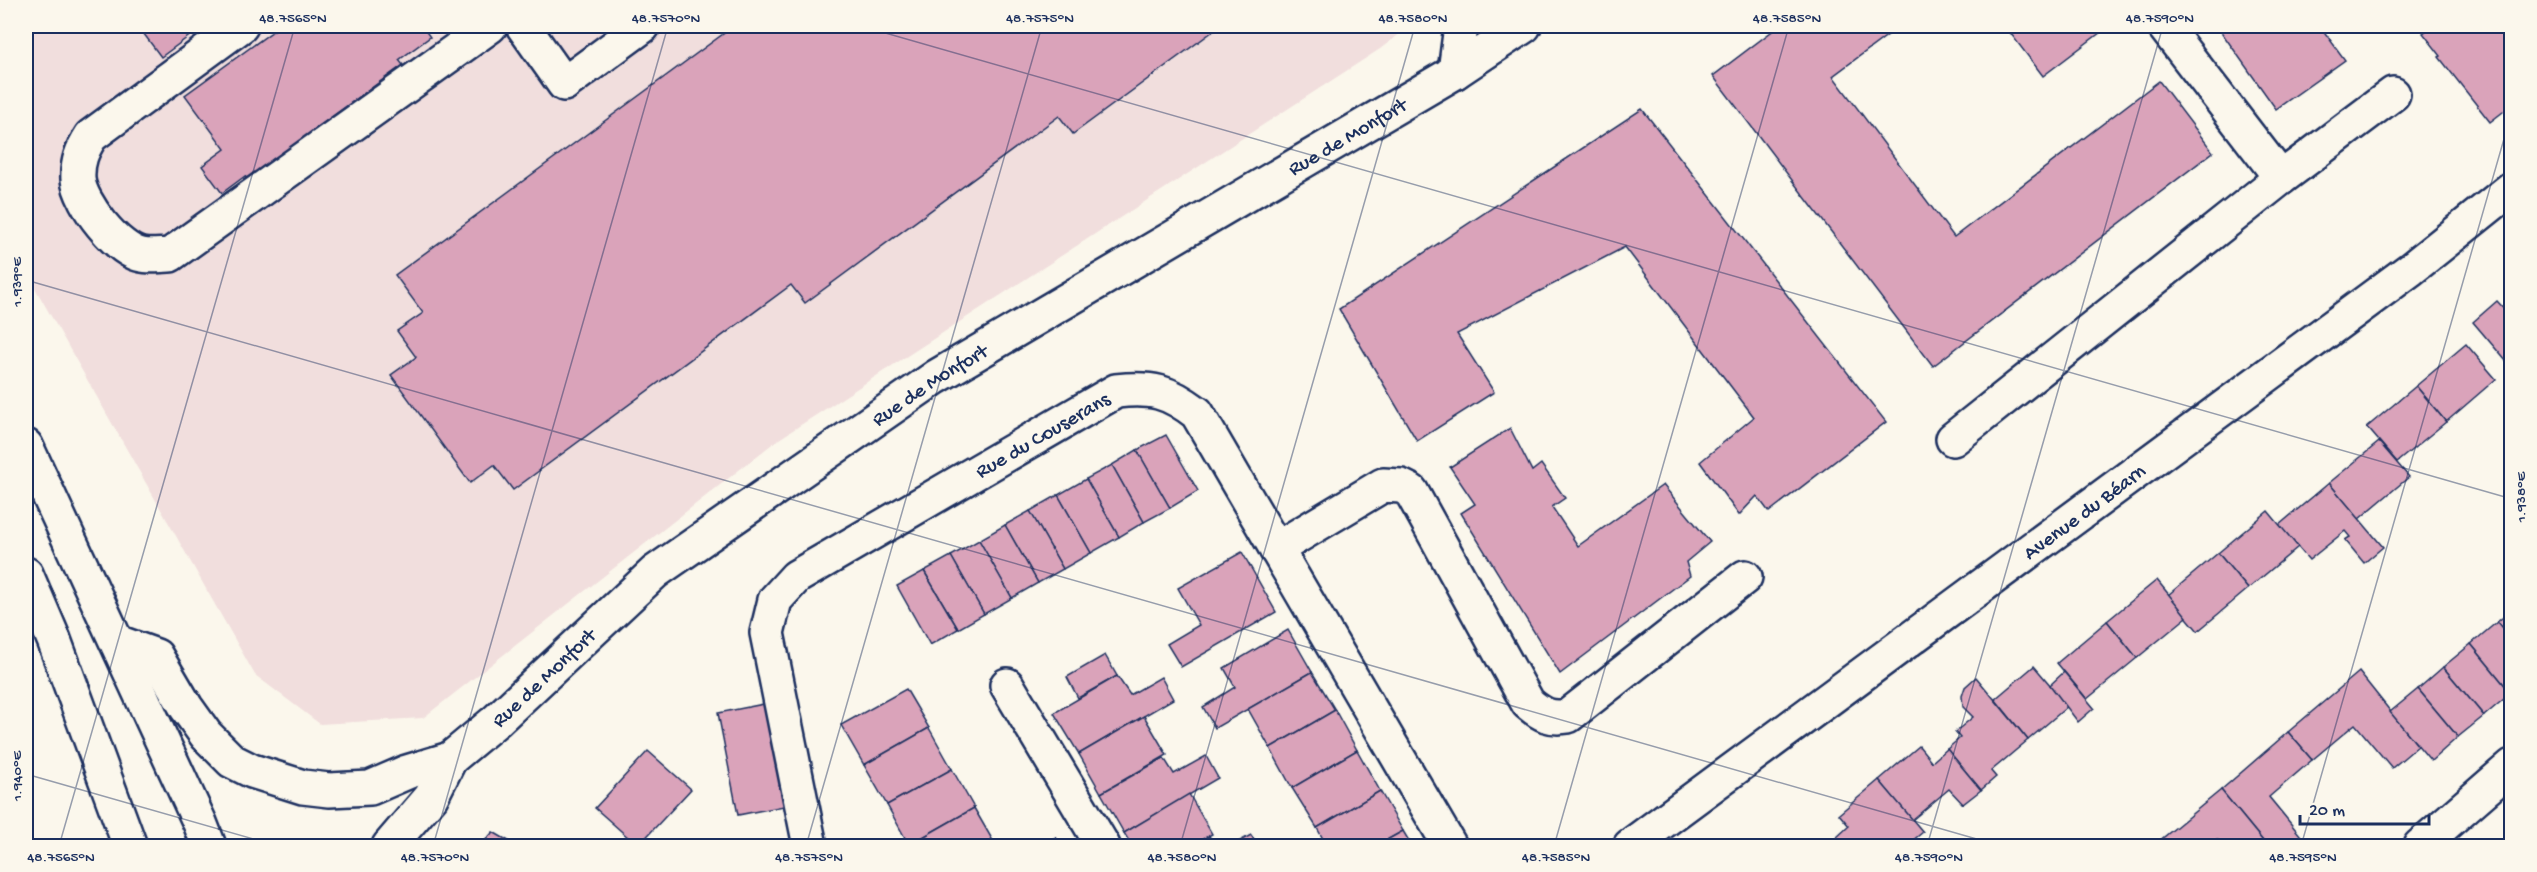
<svg xmlns="http://www.w3.org/2000/svg" width="2537" height="872" font-family="'Gochi Hand',sans-serif">
<style>
.built{fill:#f1dedd}
.building{fill:#daa3ba;stroke:#1b2f5e;stroke-width:1.5}
.lines{fill:none;stroke-linecap:round;stroke-linejoin:round}
.minor-casing{stroke:#1b2f5e;stroke-width:38}
.major-casing{stroke:#1b2f5e;stroke-width:38}
.minor{stroke:#fbf7ec;stroke-width:33}
.major{stroke:#fbf7ec;stroke-width:33}
.ticks{fill:none;stroke:#1b2f5e;stroke-width:1.5;stroke-opacity:0.45}
.labels{text-anchor:middle;stroke-width:4.5;stroke-linejoin:round;paint-order:stroke}
.street-label{font-size:21px;fill:#1b2f5e;stroke:#fbf7ec}
.neatline{fill:none;stroke:#1b2f5e;stroke-width:2}
.ticks-label{font-size:15px;text-anchor:middle;fill:#1b2f5e}
</style>
<rect width="100%" height="100%" fill="#fbf7ec"/>
<filter id="ink" filterUnits="userSpaceOnUse"><feTurbulence type="fractalNoise" baseFrequency=".0167" numOctaves="2"/><feDisplacementMap in="SourceGraphic" scale="12" xChannelSelector="R" yChannelSelector="G"/><feConvolveMatrix kernelMatrix="1 2 1 2 8 2 1 2 1" color-interpolation-filters="sRGB"/></filter>
<g filter="url(#ink)">
<path class="built" d="M26 26H1410L1380 49 776 441 423 718 320 724 255 675 26 272Z"/>
<g class="building">
<path d="M138 26H203L161 57Z"/>
<path d="M280 26H422L430 37 399 60 403 65 311 132 318 142 304 152 297 143 264 166 272 176 257 186 251 177 247 179 245 176 222 193 202 166 225 149 185 95Z"/>
<path d="M734 26H1220L1073 134 1059 116 805 303 791 285 513 490 494 465 470 483 391 375 416 357 397 331 423 313 395 275Z"/>
<path d="M1779 26H1900L1833 76 1954 237 2159 81 2213 152 1933 366 1713 76Z"/>
<path d="M2005 26H2109L2043 76Z"/>
<path d="M2217 26H2320L2345 60 2276 109Z"/>
<path d="M2433 26H2512V105L2490 122 2439 57 2441 56 2423 33Z"/>
<path d="M1642 109 1886 422 1769 512 1757 496 1739 515 1700 462 1754 417 1625 247 1457 334 1494 392 1417 441 1339 309Z"/>
<path d="M2497 301 2512 317V368L2473 322Z"/>
<path d="M2466 344 2496 379 2446 422 2416 386Z"/>
<path d="M2416 386 2446 422 2397 462 2367 427Z"/>
<path d="M1510 428 1532 471 1541 464 1565 498 1552 507 1578 546 1663 485 1710 542 1686 562 1690 576 1560 674 1461 513 1475 504 1450 467Z"/>
<path d="M1166 435 1198 491 1170 508 1137 450Z"/>
<path d="M2379 442 2409 477 2359 519 2329 483Z"/>
<path d="M1137 450 1170 508 1144 522 1112 465Z"/>
<path d="M1112 465 1144 522 1119 537 1086 479Z"/>
<path d="M1086 479 1119 537 1091 553 1058 495Z"/>
<path d="M2329 483 2383 547 2364 563 2345 540 2350 537 2345 531 2309 560 2279 525Z"/>
<path d="M1058 495 1091 553 1063 569 1030 511Z"/>
<path d="M1030 511 1063 569 1038 583 1005 525Z"/>
<path d="M2268 511 2298 547 2248 589 2218 553Z"/>
<path d="M1005 525 1038 583 1012 598 979 540Z"/>
<path d="M979 540 1012 598 984 614 951 556Z"/>
<path d="M1242 552 1276 612 1181 667 1167 644 1199 625 1178 588Z"/>
<path d="M2218 553 2248 589 2198 631 2168 595Z"/>
<path d="M951 556 984 614 958 629 924 571Z"/>
<path d="M924 571 958 629 930 645 897 586Z"/>
<path d="M2157 580 2187 617 2137 658 2107 621Z"/>
<path d="M2512 610V640L2497 622Z"/>
<path d="M2107 621 2137 658 2087 699 2057 663Z"/>
<path d="M2497 622 2512 640 2511 693 2471 644Z"/>
<path d="M1288 630 1312 672 1215 728 1203 707 1235 687 1224 668Z"/>
<path d="M2471 644 2511 693 2484 716 2443 667Z"/>
<path d="M1105 655 1117 676 1078 698 1067 677Z"/>
<path d="M2034 666 2068 706 2028 740 1995 699Z"/>
<path d="M2443 667 2484 716 2458 737 2418 689Z"/>
<path d="M1312 672 1335 710 1270 748 1248 709Z"/>
<path d="M2064 672 2094 708 2078 722 2050 685Z"/>
<path d="M2359 672 2418 746 2392 768 2355 724 2312 760 2288 732Z"/>
<path d="M1117 676 1130 695 1161 677 1173 699 1079 754 1054 713Z"/>
<path d="M1976 677 2028 740 1991 771 1996 777 1981 790 1947 749 1960 738 1955 732 1973 717 1963 707 1962 696 1965 687Z"/>
<path d="M906 689 929 728 864 765 841 725Z"/>
<path d="M2418 689 2458 737 2431 761 2390 712Z"/>
<path d="M764 704 784 806 738 815 718 713Z"/>
<path d="M1335 710 1357 750 1292 788 1270 748Z"/>
<path d="M1144 716 1167 755 1101 793 1079 754Z"/>
<path d="M929 728 952 769 887 805 864 765Z"/>
<path d="M2288 732 2312 760 2269 797 2305 841 2298 846H2267L2221 790Z"/>
<path d="M1919 746 1932 762 1947 749 1981 790 1963 804 1949 789 1912 820 1879 780Z"/>
<path d="M1357 750 1380 791 1317 828 1292 788Z"/>
<path d="M648 751 691 789 638 846 595 808Z"/>
<path d="M1206 756 1218 778 1124 833 1101 793 1164 758 1174 774Z"/>
<path d="M952 769 974 808 909 845 887 805Z"/>
<path d="M1879 780 1923 832 1906 846H1843L1836 838 1849 826 1839 814Z"/>
<path d="M2221 790 2267 846H2223L2217 839 2208 846H2153Z"/>
<path d="M1380 791 1403 831 1376 846H1327L1317 828Z"/>
<path d="M1189 794 1212 834 1190 846H1132L1124 833Z"/>
<path d="M974 808 996 846H910L909 845Z"/>
<path d="M1403 831 1412 846H1376Z"/>
<path d="M493 832 512 843 518 846H480Z"/>
<path d="M1251 835 1258 846H1231Z"/>
<path d="M1209 836 1216 846H1190Z"/>
<path d="M1056 837 1061 846H1039Z"/>
<path d="M1836 838 1843 846H1825Z"/>
</g>
<g class="lines">
<defs>
<g id="minor">
<path d="M241 26 91 136C82 150 77 162 78 179 80 203 118 251 142 255 150 257 161 255 170 255L490 26"/>
<path d="M523 26 564 84 643 26"/>
<path d="M2164 26 2281 178 2393 94"/>
<path d="M1455 72 1461 26"/>
<path d="M1953 439 2281 178"/>
<path d="M1276 549 1383 485 1401 486 1411 491 1528 703C1542 715 1550 719 1568 716L1745 577"/>
<path d="M1007 685 1103 846"/>
<path id="s1" d="M450 759 497 720 655 572 936 377 1455 72 1524 26"/>
<path id="s2" d="M810 846 767 633 775 600 796 577 1116 391C1152 387 1168 391 1197 413L1450 846"/>
<path id="s3" d="M1630 846 2411 269 2512 188"/>
<path d="M2420 846 2512 766"/>
</g>
<g id="major">
<path d="M26 446 200 823 209 846"/>
<path d="M26 574 54 640 130 846"/>
<path d="M117 642 156 656 186 707 206 735 232 761 252 771 303 787 329 790 370 788 407 772 450 759"/>
<path d="M389 846 431 797 450 759"/>
</g>
</defs>
<use href="#minor" class="minor-casing"/>
<use href="#major" class="major-casing"/>
<use href="#minor" class="minor"/>
<use href="#major" class="major"/>
</g>
</g>
<path class="ticks" d="M861 26 2512 499M26 280 2001 846M26 774 278 846M59 846 295 26M433 846 668 26M806 846 1042 26M1180 846 1415 26M1554 846 1789 26M1927 846 2163 26M2301 846 2512 111"/>
<g class="labels">
<g class="street-label">
<text dy="7" stroke="none"><textPath href="#s1" startOffset="1096">Rue de Monfort</textPath></text>
<text dy="7" stroke="none"><textPath href="#s1" startOffset="610">Rue de Monfort</textPath></text>
<text dy="7" stroke="none"><textPath href="#s2" startOffset="567">Rue du Couserans</textPath></text>
<text dy="7" stroke="none"><textPath href="#s3" startOffset="564">Avenue du Béarn</textPath></text>
<text dy="7" stroke="none"><textPath href="#s1" startOffset="124">Rue de Monfort</textPath></text>
</g>
</g>
<rect width="2537" height="872" fill="none" stroke="#fbf7ec" stroke-width="66"/>
<path d="M2300 815v9h129v-9" fill="none" stroke="#1b2f5e" stroke-width="3"/>
<text x="2309" y="815" font-size="18" fill="#1b2f5e" stroke="#fbf7ec" stroke-width="4.5" paint-order="stroke">20 m</text>
<rect x="33" y="33" width="2471" height="806" class="neatline"/>
<g class="ticks-label">
<text x="293" y="22">48.7565°N</text>
<text x="666" y="22">48.7570°N</text>
<text x="1040" y="22">48.7575°N</text>
<text x="1413" y="22">48.7580°N</text>
<text x="1787" y="22">48.7585°N</text>
<text x="2160" y="22">48.7590°N</text>
<text transform="translate(16 282) rotate(-90)" y="5">1.939°E</text>
<text transform="translate(2520 497) rotate(-90)" y="5">1.938°E</text>
<text transform="translate(16 776) rotate(-90)" y="5">1.940°E</text>
<text x="61" y="861">48.7565°N</text>
<text x="435" y="861">48.7570°N</text>
<text x="809" y="861">48.7575°N</text>
<text x="1182" y="861">48.7580°N</text>
<text x="1556" y="861">48.7585°N</text>
<text x="1929" y="861">48.7590°N</text>
<text x="2303" y="861">48.7595°N</text>
</g>
</svg>
